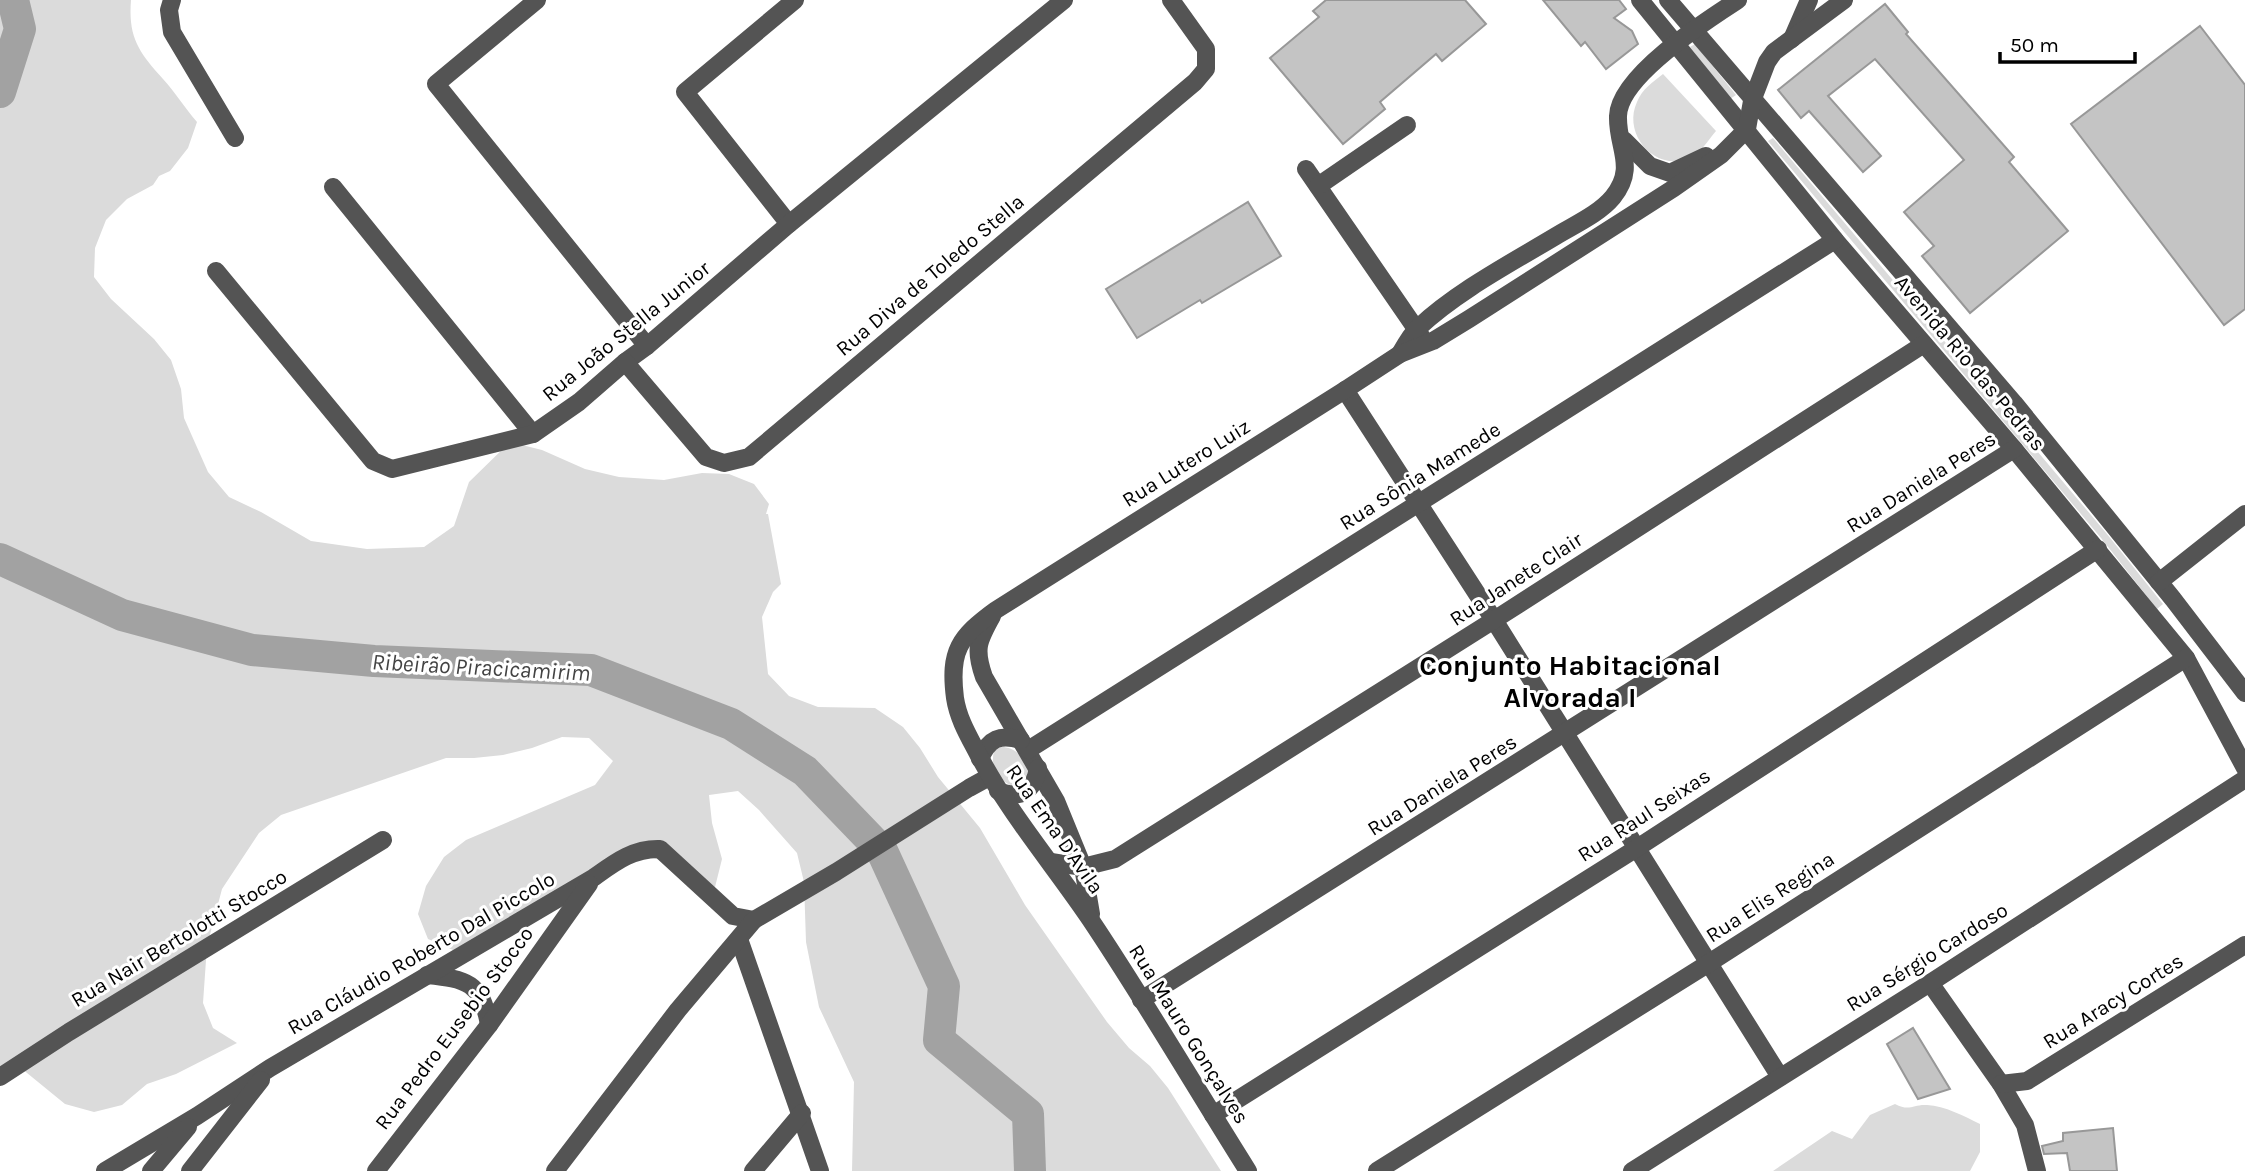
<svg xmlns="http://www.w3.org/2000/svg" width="2245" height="1171" font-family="Karla,sans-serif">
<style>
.green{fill:#dbdbdb}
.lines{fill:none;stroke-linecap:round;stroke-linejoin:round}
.river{stroke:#a2a2a2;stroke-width:32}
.building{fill:#c4c4c4;stroke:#989898;stroke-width:2}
.minor{stroke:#545454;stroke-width:18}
.labels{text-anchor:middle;stroke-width:6;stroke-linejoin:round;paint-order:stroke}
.street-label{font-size:21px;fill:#000;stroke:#fff}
.water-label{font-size:23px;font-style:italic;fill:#434343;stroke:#fff}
.district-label{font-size:28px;font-weight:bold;fill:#000;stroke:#fff}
</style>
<rect width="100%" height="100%" fill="#fff"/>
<g class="green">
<path d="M0 0H131C128 38 139 52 163 79 175 92 185 108 197 122L188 148 170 171 159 176 153 185 127 199 106 220 95 248 94 277 111 299 154 339 171 360 181 389 184 418 208 472 229 497 261 512 311 541 367 549 424 547 454 526 469 482 510 442 542 450 585 469 619 477 664 480 702 473 729 474 754 484 769 504 766 514H768L781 584 773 592 762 617 768 674 789 696 818 707 875 708 903 727 920 748 938 777 980 828 1025 905 1107 1022 1129 1048 1150 1066 1168 1088 1221 1171H852L854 1082 819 1007 806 942 804 882 797 853 759 810 738 791 709 795 712 823 722 859 715 887 686 883 665 861 637 854 453 950 428 939 418 914 426 886 444 857 466 840 595 785 613 761 589 738 562 737 532 748 503 755 474 758H446L281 815 259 833 222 889 207 946 203 1003 213 1028 237 1043 176 1074 147 1084 122 1105 94 1112 65 1104 16 1064 0 1070Z"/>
<path d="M1695 44 1736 95 1730 99 1690 47Z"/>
<path d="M1663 74 1716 131C1709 139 1700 154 1690 158 1655 173 1622 134 1637 102 1642 89 1653 82 1663 74Z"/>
<path d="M1773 138 2107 534 2163 604 2157 609 2101 538 1768 141Z"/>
<path d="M1001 747C1017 747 1023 758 1029 772L1020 789C1002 784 989 771 994 751Z"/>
<path d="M1895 1104C1910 1112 1913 1104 1927 1105 1945 1106 1964 1116 1980 1124V1152L1970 1171H1773L1832 1131 1852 1139 1870 1115Z"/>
</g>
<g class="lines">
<g class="river">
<path d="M0 92 20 29 13 0"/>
<path d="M0 559 122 615 252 650 374 661 591 670 731 724 805 771 882 851 944 986 939 1040 1028 1114 1030 1171"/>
</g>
</g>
<g class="building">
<path d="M1326 0H1465L1486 24 1442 61 1436 54 1380 102 1385 109 1343 144 1270 58 1319 17 1313 11Z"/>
<path d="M1543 0H1619L1626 9 1614 18 1632 31 1638 44 1606 69 1585 42 1581 46Z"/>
<path d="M1885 4 1908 32 1906 34 2014 157 2009 162 2068 231 1970 313 1922 256 1934 246 1904 212 1964 160 1875 59 1828 96 1881 156 1863 172 1809 111 1801 118 1778 90Z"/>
<path d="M2200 26 2245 85V309L2224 325 2071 124Z"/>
<path d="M1248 202 1281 256 1202 303 1200 300 1137 338 1106 289Z"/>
<path d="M1913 1028 1950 1089 1918 1099 1887 1044Z"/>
<path d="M2113 1128 2117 1171H2070L2067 1153 2044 1154 2042 1146 2063 1141V1133Z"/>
</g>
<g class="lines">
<g class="minor">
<path d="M172 0 169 10 172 32 235 138"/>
<path d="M537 0 436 84 647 346"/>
<path d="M1640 0 1835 240 2014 449 2186 658 2245 768"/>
<path d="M1668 0 2014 403 2173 599 2245 693"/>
<path d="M1792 39 1809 0"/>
<path d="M1624 140 1650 166 1670 173 1706 156"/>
<path d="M1306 169 1423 339"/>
<path d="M1318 186 1407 125"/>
<path d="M333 187 533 434"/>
<path d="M789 224 685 92 795 0"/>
<path d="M216 271 373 461 392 469 533 434 579 402 625 362 647 346 789 224 1064 0"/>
<path d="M1400 354C1405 345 1411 334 1418 328 1456 292 1511 263 1556 236 1574 225 1599 214 1613 197 1637 167 1617 148 1618 116 1619 76 1707 20 1738 0"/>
<path d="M625 362 706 457 724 463 749 457 1195 82 1206 69V49L1171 0"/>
<path d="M1345 390 1494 620 1780 1077"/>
<path d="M2159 582 2245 514"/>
<path d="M992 616C978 641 974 649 984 677L1056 801 1083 867 1091 914"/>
<path d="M1028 750 1835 240"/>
<path d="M980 759C989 738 1000 734 1021 740"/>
<path d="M998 791C1021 800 1034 791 1038 768"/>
<path d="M1051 862 1083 867 1115 859 1494 620 1924 344"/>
<path d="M739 939 820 1171"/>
<path d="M427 975C466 979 482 982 489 1025"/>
<path d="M1930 983 2001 1084 2025 1125 2037 1171"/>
<path d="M1141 1000 2014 449"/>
<path d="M0 1077 69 1032 383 840"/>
<path d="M2001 1084 2027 1081 2245 945"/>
<path d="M1213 1115 1637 848 2098 549"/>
<path d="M105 1171 197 1116 270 1068 593 878C614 863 633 848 660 849L733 916 754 920"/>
<path d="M151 1171 188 1127"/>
<path d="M190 1171 261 1080"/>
<path d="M376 1171 489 1025 589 884"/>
<path d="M555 1171 678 1010 754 920 836 872 969 788 989 777"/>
<path d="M753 1171 802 1113"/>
<path d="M1248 1171C1195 1087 1145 1001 1090 919 1052 863 1008 812 977 752 968 735 958 718 955 698 949 651 959 637 996 610L1345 390 1400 354 1433 341 1469 319 1674 188 1721 155 1747 129 1752 101 1767 62 1774 52 1844 0"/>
<path d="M1377 1171 1709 963 2186 658"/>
<path d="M1632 1171 1930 983 2245 779"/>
</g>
</g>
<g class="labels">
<g class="street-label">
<text transform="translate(930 275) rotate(-40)" y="7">Rua Diva de Toledo Stella</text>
<text transform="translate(626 331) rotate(-39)" y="7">Rua João Stella Junior</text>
<text transform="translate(1970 363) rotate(50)" y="7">Avenida Rio das Pedras</text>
<text transform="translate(1186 463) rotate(-32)" y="7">Rua Lutero Luiz</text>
<text transform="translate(1420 476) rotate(-32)" y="7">Rua Sônia Mamede</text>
<text transform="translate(1921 482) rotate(-32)" y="7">Rua Daniela Peres</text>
<text transform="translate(1516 579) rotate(-33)" y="7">Rua Janete Clair</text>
<text transform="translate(1442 785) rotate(-32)" y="7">Rua Daniela Peres</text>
<text transform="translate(1644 815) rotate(-33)" y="7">Rua Raul Seixas</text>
<text transform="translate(1055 829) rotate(55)" y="7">Rua Ema D'Avila</text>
<text transform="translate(1770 897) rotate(-33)" y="7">Rua Elis Regina</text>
<text transform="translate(179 938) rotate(-31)" y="7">Rua Nair Bertolotti Stocco</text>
<text transform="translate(421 953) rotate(-30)" y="7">Rua Cláudio Roberto Dal Piccolo</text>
<text transform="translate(1927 957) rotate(-32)" y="7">Rua Sérgio Cardoso</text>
<text transform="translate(2113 1001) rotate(-32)" y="7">Rua Aracy Cortes</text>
<text transform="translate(454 1028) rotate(-53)" y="7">Rua Pedro Eusebio Stocco</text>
<text transform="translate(1189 1034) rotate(58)" y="7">Rua Mauro Gonçalves</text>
</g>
<g class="water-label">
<text transform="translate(481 667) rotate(3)" y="8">Ribeirão Piracicamirim</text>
</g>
<g class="district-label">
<text x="1570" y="675">Conjunto Habitacional<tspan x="1570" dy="32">Alvorada I</tspan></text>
</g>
</g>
<path d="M2000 52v10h135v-10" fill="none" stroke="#000000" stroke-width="3.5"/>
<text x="2010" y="52" font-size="21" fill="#000000" stroke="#ffffff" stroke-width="5" paint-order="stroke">50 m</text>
</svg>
